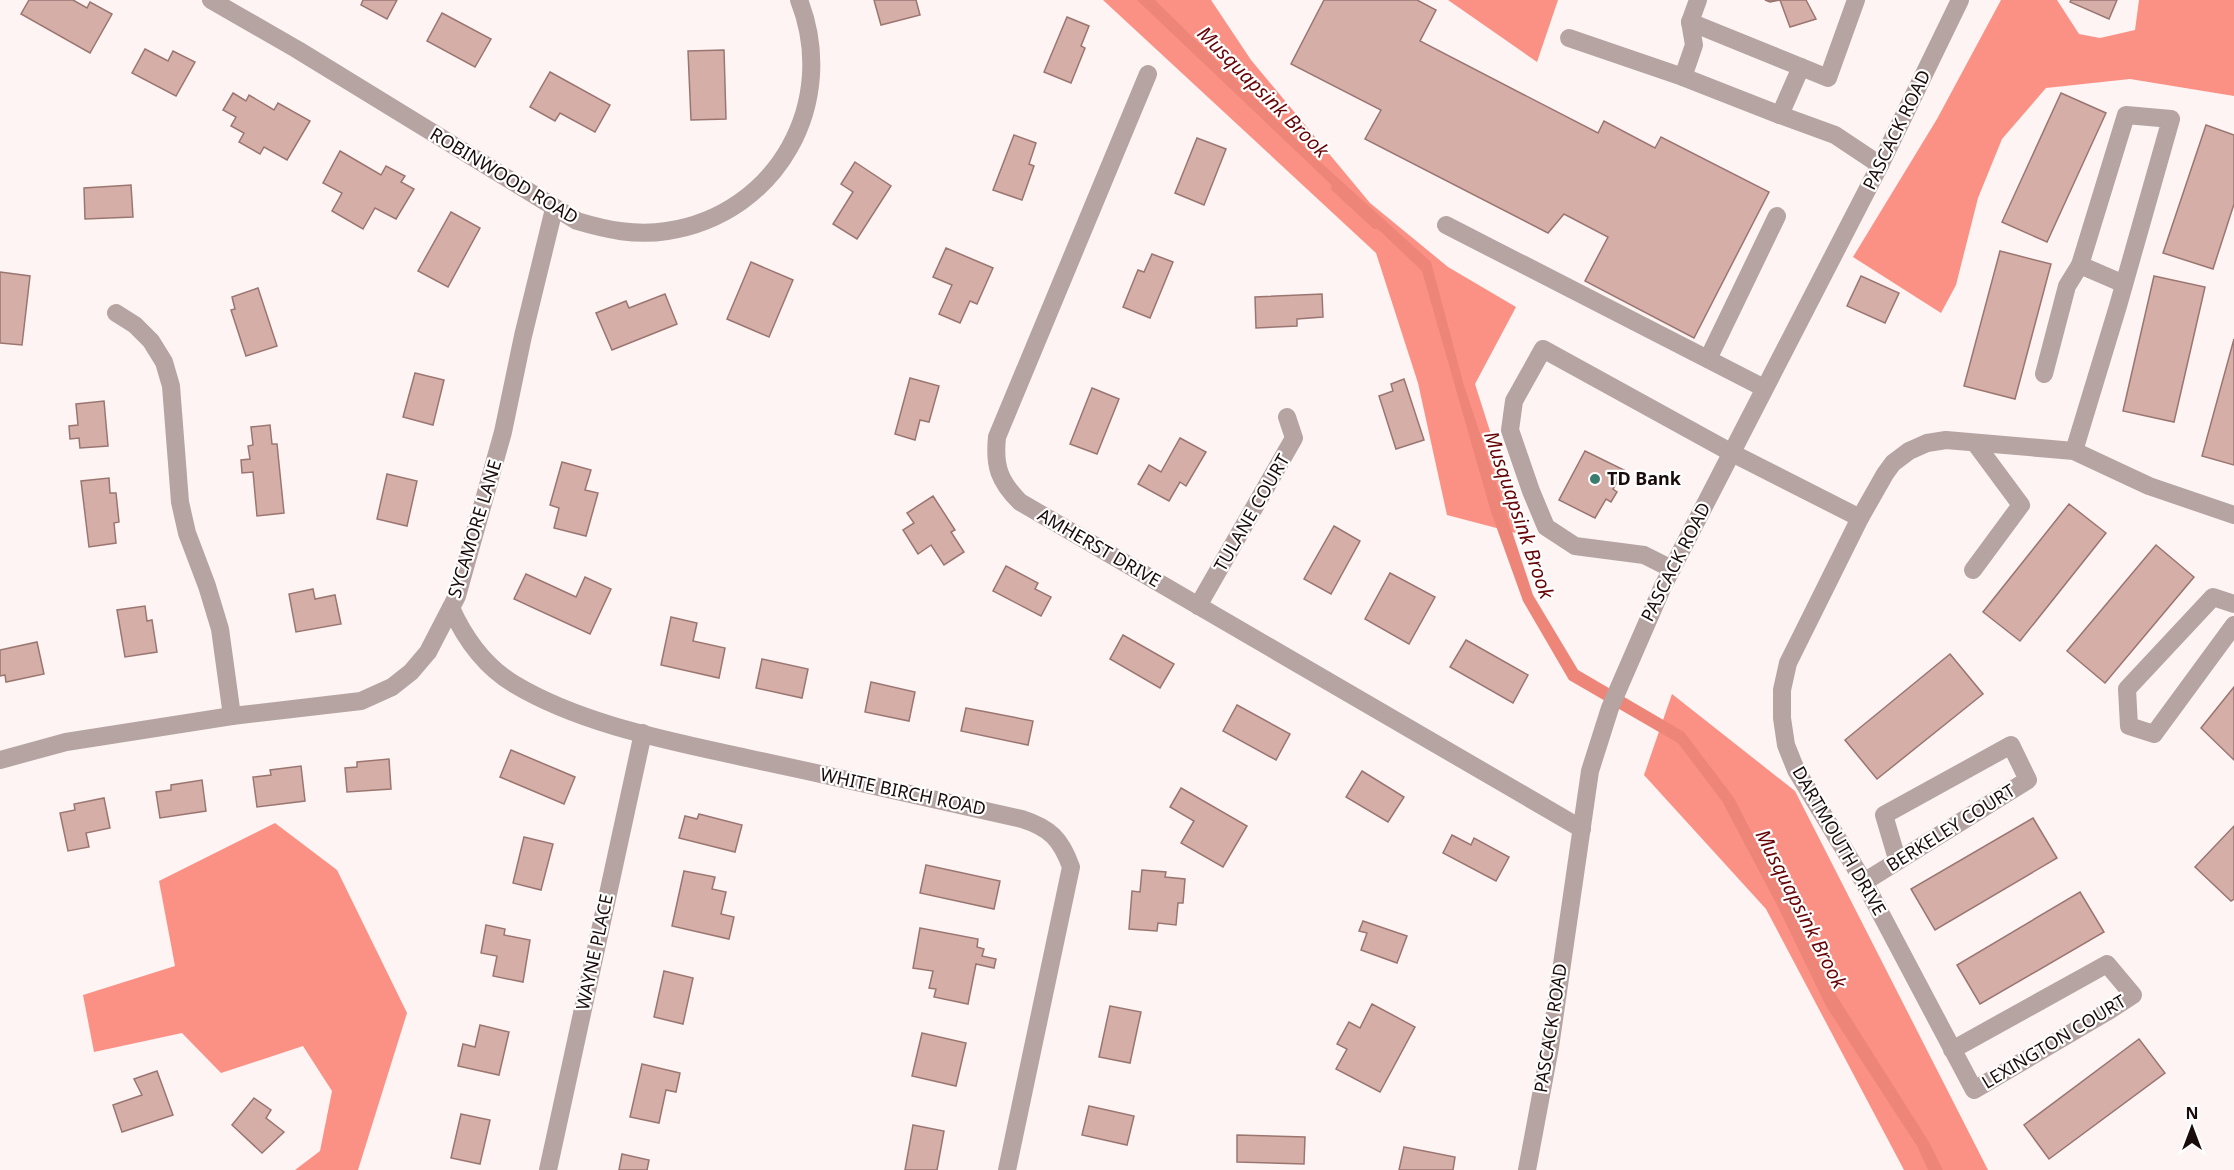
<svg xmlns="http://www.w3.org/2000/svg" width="2234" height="1170" font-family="'Noto Sans',sans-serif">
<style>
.forest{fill:#fb9185}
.water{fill:#ed8579}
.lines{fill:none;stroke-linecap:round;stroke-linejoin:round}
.stream{stroke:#ed8579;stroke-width:6}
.building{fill:#d5aea8;stroke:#9b7671;stroke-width:1.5}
.minor{stroke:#b5a4a1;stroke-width:18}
.poi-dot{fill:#3a7d6f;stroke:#fff;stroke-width:2}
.labels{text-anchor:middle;stroke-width:4.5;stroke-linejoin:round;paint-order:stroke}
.street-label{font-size:18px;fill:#190c0a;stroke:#fff}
.poi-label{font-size:18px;font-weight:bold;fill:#190c0a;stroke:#fff;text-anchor:start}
.water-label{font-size:20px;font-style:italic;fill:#660406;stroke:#fff}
</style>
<rect width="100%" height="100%" fill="#fdf4f3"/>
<g class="forest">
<path d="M1103 0H1211L1251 60 1370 203 1448 267 1516 307 1475 384 1523 535 1447 515 1418 383 1376 253Z"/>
<path d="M1448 0H1558L1537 62Z"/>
<path d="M2001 0H2057L2079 34 2100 38 2135 30 2139 0H2234V96L2130 79 2046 88 2002 139 1978 198 1956 285 1941 313 1853 257 1937 119Z"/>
<path d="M1672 694 1795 791 1988 1170H1904L1766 909 1644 775Z"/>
<path d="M275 823 337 870 407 1013 358 1170H295L320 1151 332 1091 303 1046 221 1073 182 1033 94 1052 83 995 175 966 159 881Z"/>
</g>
<path class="water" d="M1137 0H1155L1308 151 1431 262 1463 382 1533 595 1578 670 1684 732 1734 798 1831 987 1929 1142 1943 1170H1928L1917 1146 1826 1006 1778 907 1722 801 1678 743 1569 680 1523 601 1491 512 1422 271Z"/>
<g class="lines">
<path class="stream" d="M1334 188 1375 226"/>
</g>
<g class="building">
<path d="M29 0H73L87 8 90 2 112 14 90 53 21 14Z"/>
<path d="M363 0H397L387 19 361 5Z"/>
<path d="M874 0H916L920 15 881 25Z"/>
<path d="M1324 0H1417L1436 10 1420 41 1598 133 1604 121 1655 148 1661 137 1769 192 1694 338 1585 281 1608 237 1564 214 1548 233 1365 139 1381 110 1291 64Z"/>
<path d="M1765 0H1806L1816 19 1790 27 1780 0 1770 2Z"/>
<path d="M2071 0H2117L2109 19 2070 2Z"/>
<path d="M442 13 491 39 475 67 427 41Z"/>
<path d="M1067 17 1089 26 1081 46 1085 48 1071 83 1044 72Z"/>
<path d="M145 49 168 61 173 51 195 62 176 96 132 73Z"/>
<path d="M724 50 726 119 691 120 688 51Z"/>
<path d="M550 72 610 105 595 132 560 113 555 121 530 107Z"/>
<path d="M233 93 246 101 249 95 274 110 278 103 310 121 287 160 264 147 260 154 239 142 244 133 231 126 236 117 223 110Z"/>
<path d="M2061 93 2106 113 2047 242 2002 222Z"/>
<path d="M2206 125 2234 135V204L2213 269 2163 253Z"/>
<path d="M1014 135 1036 143 1029 164 1034 166 1022 200 993 190Z"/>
<path d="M1197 138 1226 149 1204 205 1175 193Z"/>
<path d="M340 151 381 175 386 166 405 176 401 182 414 189 396 219 375 208 363 229 332 211 342 193 323 183Z"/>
<path d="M855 162 891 186 857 239 833 224 853 192 841 184Z"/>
<path d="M131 185 133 217 85 219 84 188Z"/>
<path d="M451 212 480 228 448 287 418 271Z"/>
<path d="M946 248 993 268 977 304 970 301 960 323 939 314 952 285 933 277Z"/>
<path d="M2000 251 2051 264 2015 399 1964 386Z"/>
<path d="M1152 254 1173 262 1150 318 1123 307 1138 270 1144 272Z"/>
<path d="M751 262 793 280 769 337 727 319Z"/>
<path d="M0 272 30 276 22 345 0 343Z"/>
<path d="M1861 276 1899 293 1885 323 1847 306Z"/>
<path d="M2154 276 2205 287 2174 422 2123 411Z"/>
<path d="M258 288 277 346 246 356 231 310 235 309 232 297Z"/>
<path d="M665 294 677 324 612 350 596 313 626 301 629 308Z"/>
<path d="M1322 294 1323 317 1297 319V326L1256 328 1255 297Z"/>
<path d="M2234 339V465L2202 456Z"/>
<path d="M415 373 444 380 433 425 403 417Z"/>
<path d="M910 378 939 386 929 422 920 420 915 440 895 434Z"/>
<path d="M1404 379 1424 440 1396 449 1379 396 1393 391 1391 384Z"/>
<path d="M1092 388 1119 399 1097 454 1070 444Z"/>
<path d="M104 401 108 446 80 448 79 438 70 439 69 426 78 425 76 404Z"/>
<path d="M270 425 272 444H277L284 513 257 516 253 472 242 473 241 460 250 459 248 446 253 445 251 427Z"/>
<path d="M1180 438 1206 452 1186 486 1180 482 1169 501 1138 484 1149 465 1161 472Z"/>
<path d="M1585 451 1624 470 1613 489 1617 492 1611 502 1606 499 1595 518 1559 500Z"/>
<path d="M562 462 591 470 585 490 598 493 586 536 554 528 559 508 550 505Z"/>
<path d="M387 474 417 481 407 526 377 519Z"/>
<path d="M109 478 110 493H116L119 522 114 523 116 543 89 547 81 481Z"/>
<path d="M933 496 955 530 951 532 964 552 944 565 931 545 918 554 903 530 914 523 907 513Z"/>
<path d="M2069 504 2106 533 2020 641 1983 612Z"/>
<path d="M1334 526 1360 541 1331 594 1304 579Z"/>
<path d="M2156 545 2194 577 2105 683 2067 651Z"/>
<path d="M1006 566 1038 583 1035 589 1051 597 1041 616 993 591Z"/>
<path d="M1390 573 1435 597 1409 644 1365 619Z"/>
<path d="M526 574 576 597 585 577 611 589 590 634 514 599Z"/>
<path d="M313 589 315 599 335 595 341 624 296 632 289 594Z"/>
<path d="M145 606 147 621 152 620 157 652 125 657 117 610Z"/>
<path d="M671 617 697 623 693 641 725 648 719 678 661 665Z"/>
<path d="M1123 635 1174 664 1160 688 1110 659Z"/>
<path d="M1466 640 1528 675 1513 703 1450 667Z"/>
<path d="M37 642 44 674 6 682 5 675 0 676V650Z"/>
<path d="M1950 654 1983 694 1877 779 1845 740Z"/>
<path d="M762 659 808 669 802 698 756 688Z"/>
<path d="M871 682 915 692 909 721 865 712Z"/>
<path d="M2234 687V760L2201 728Z"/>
<path d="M1237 705 1290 734 1276 760 1223 731Z"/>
<path d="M966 708 1033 721 1028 745 961 731Z"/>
<path d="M511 750 575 777 564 804 500 777Z"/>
<path d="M389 759 391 789 347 792 345 768 357 767V762Z"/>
<path d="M301 766 305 801 257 807 253 777 271 775 270 770Z"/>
<path d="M1362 771 1404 797 1388 822 1346 797Z"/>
<path d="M202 780 206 811 160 818 156 792 171 790V785Z"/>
<path d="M1181 788 1247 826 1223 867 1181 843 1194 821 1170 807Z"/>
<path d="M104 798 110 828 86 833 89 847 68 851 60 813 75 810 74 804Z"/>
<path d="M699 814 742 825 735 852 679 838 685 816 697 819Z"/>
<path d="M2033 818 2057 858 1935 930 1911 889Z"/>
<path d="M2234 826V899L2231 901 2195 867Z"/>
<path d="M1452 835 1471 845 1474 838 1509 857 1496 881 1443 853Z"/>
<path d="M524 837 553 844 541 890 513 883Z"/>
<path d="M926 865 1000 881 994 909 920 893Z"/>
<path d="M1142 870 1166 872 1165 877 1185 879 1183 903H1178L1176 925 1158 923 1157 931 1129 929 1132 891 1140 892Z"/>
<path d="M684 871 715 877 712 889 726 892 721 914 734 917 729 939 672 926Z"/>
<path d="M2080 892 2104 932 1980 1004 1957 965Z"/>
<path d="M1363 921 1407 936 1397 963 1361 950 1367 933 1359 931Z"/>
<path d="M486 925 505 929 504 935 530 940 523 982 493 976 497 956 481 953Z"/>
<path d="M920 928 978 939 977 947 984 949 982 956 996 959 994 968 976 964 968 1004 934 997 936 989 929 988 933 971 913 968Z"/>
<path d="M664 971 693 978 683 1024 654 1017Z"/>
<path d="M1372 1004 1415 1027 1380 1092 1336 1069 1347 1049 1337 1044 1349 1022 1360 1028Z"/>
<path d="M1110 1006 1141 1012 1130 1063 1099 1057Z"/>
<path d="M480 1025 509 1032 499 1075 458 1066 463 1044 475 1047Z"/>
<path d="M922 1033 966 1043 956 1086 912 1076Z"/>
<path d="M2139 1039 2165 1073 2049 1159 2024 1125Z"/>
<path d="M642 1064 680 1073 676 1092 666 1090 659 1123 630 1117Z"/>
<path d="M157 1071 173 1115 122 1132 113 1105 142 1095 134 1079Z"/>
<path d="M254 1098 271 1110 266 1118 284 1132 262 1153 232 1125Z"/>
<path d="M1089 1106 1134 1116 1127 1145 1082 1135Z"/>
<path d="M461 1114 490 1120 480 1164 451 1158Z"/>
<path d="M913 1125 944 1131 937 1170H905Z"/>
<path d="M1237 1135 1305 1137 1304 1164 1237 1162Z"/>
<path d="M1404 1147 1455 1157 1453 1170H1399Z"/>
<path d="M622 1154 649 1160 647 1170H619Z"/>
</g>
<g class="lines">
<g class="minor">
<path d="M211 0 298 50 577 221C607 230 636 236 667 231 778 214 839 102 799 0"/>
<path d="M1698 0 1690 22 1801 67 1780 115 1835 135 1880 165"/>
<path d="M1569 38 1683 77 1694 45 1690 22"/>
<path d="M1801 67 1828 78 1856 0"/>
<path d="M1148 74 997 437C994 466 999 481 1020 502L1582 829"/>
<path d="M1683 77 1780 115"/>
<path d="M1446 225 1764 388"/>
<path d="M116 313 135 325 151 341 164 362 171 386 180 502 187 533 207 586 220 629 232 716"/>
<path d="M1708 359 1777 216"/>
<path d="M2044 374 2067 286 2080 265"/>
<path d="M2074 451 2118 306 2171 119 2126 115 2080 265 2124 284"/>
<path d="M1672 569 1644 555 1575 546 1546 527 1531 491 1510 430 1514 401 1543 349 1732 453 1860 518"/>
<path d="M1973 570 2021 505 1975 443"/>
<path d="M2234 604 2213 597 2127 689 2129 726 2154 734 2234 625"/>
<path d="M1198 606 1294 438 1287 417"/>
<path d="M451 608C465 639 484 666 514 684 584 726 676 742 756 760 845 779 934 799 1022 819 1050 828 1061 839 1071 867L1007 1170"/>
<path d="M0 760 66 742 232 716 361 701 392 687 411 672 428 652 457 596 503 432 523 336 554 209"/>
<path d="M1864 882 2028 780 2011 745 1884 815 1897 859"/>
<path d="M1952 1050 2107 964 2133 995 2110 1010 1974 1090 1864 882 1796 770 1786 745 1782 718V690L1788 663 1860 518 1885 474 1893 463 1909 451 1927 443 1946 440 2074 451 2149 486 2234 515"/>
<path d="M548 1170 643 733"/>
<path d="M1527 1170 1550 1047 1590 771 1610 708 1663 586 1880 165 1960 0"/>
</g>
</g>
<circle class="poi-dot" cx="1595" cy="479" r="6"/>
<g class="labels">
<g class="street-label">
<text transform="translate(1897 130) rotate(-64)" y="6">PASCACK ROAD</text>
<text transform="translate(504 176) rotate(31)" y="6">ROBINWOOD ROAD</text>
<text transform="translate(1252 513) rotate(-60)" y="6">TULANE COURT</text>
<text transform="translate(475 529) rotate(-73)" y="6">SYCAMORE LANE</text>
<text transform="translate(1099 548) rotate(30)" y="6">AMHERST DRIVE</text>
<text transform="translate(1676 562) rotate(-63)" y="6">PASCACK ROAD</text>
<text transform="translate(903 792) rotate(12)" y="6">WHITE BIRCH ROAD</text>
<text transform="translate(1951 828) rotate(-32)" y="6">BERKELEY COURT</text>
<text transform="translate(1839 841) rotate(60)" y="6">DARTMOUTH DRIVE</text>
<text transform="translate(595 952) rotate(-78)" y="6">WAYNE PLACE</text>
<text transform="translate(1551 1028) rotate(-81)" y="6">PASCACK ROAD</text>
<text transform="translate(2054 1042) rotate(-31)" y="6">LEXINGTON COURT</text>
</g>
<g class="poi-label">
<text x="1607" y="485">TD Bank</text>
</g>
<g class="water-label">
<text transform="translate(1263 92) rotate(45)" y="7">Musquapsink Brook</text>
<text transform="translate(1519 515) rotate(71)" y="7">Musquapsink Brook</text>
<text transform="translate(1801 909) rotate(63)" y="7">Musquapsink Brook</text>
</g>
</g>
<g transform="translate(2192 1128)" stroke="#ffffff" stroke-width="4.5" paint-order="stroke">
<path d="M0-4.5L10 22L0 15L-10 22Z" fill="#190c0a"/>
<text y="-9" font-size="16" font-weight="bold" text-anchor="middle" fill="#190c0a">N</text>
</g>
</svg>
